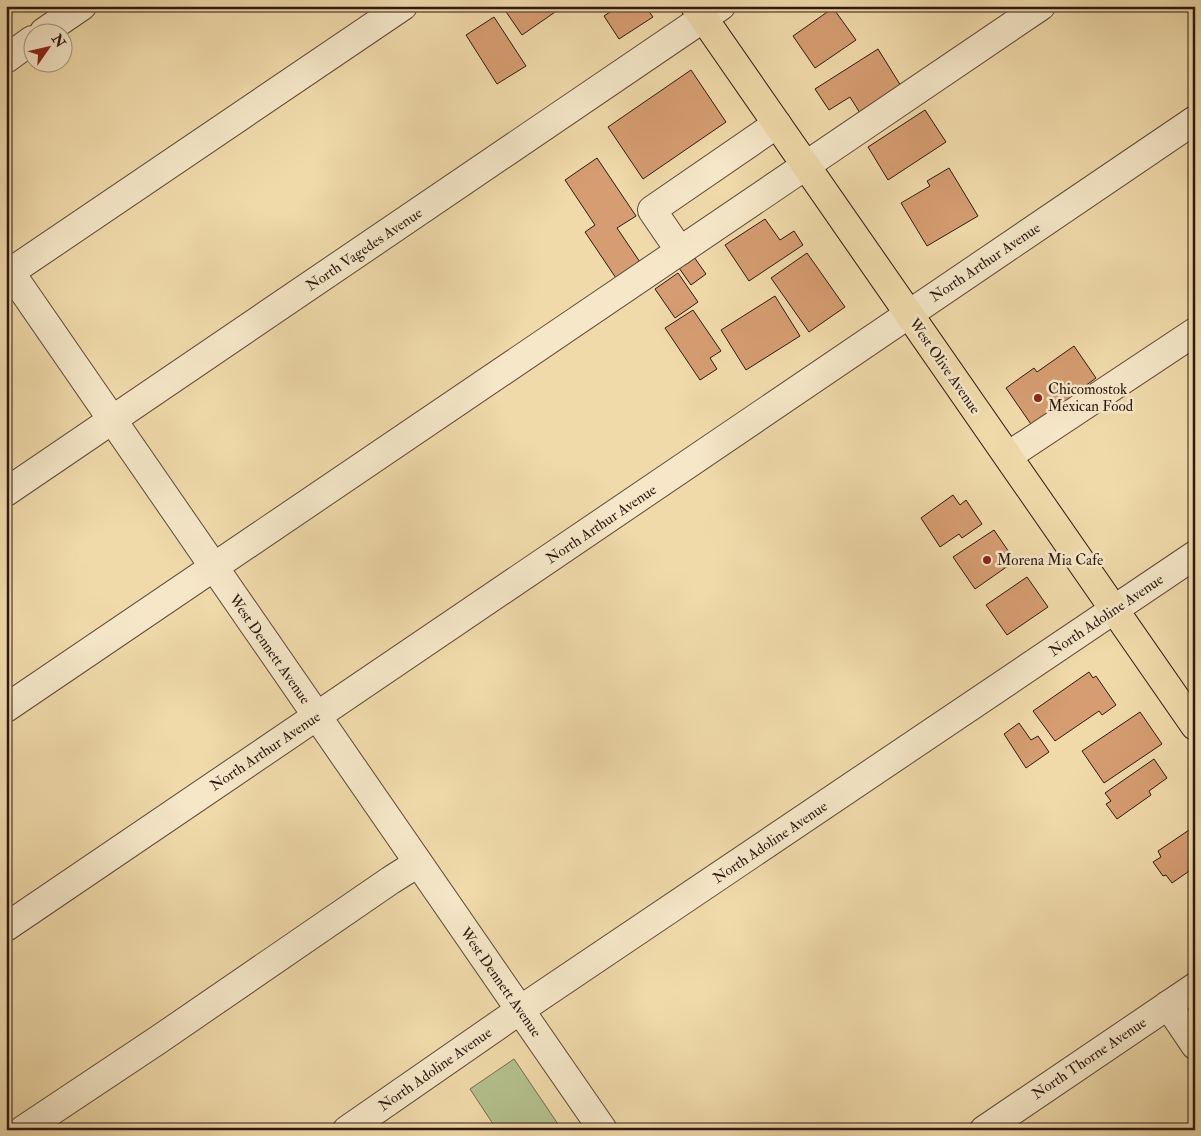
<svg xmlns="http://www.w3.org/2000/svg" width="1201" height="1136" font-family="'IM FELL Double Pica',serif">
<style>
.green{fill:#b4c18d;stroke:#716d4f}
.building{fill:#d59d71;stroke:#2e1911}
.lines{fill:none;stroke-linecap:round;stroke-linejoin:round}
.minor-casing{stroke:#5e4937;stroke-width:30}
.major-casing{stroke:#2e1911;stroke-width:30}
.minor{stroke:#f5e7c8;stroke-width:28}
.major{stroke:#f0daaa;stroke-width:28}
.poi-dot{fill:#8f2418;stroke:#f5e7c8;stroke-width:2}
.labels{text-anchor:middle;stroke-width:5;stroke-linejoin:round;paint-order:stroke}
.street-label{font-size:15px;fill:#2e1911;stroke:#f5e7c8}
.poi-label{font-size:15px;fill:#2e1911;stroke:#f5e7c8;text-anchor:start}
</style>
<rect width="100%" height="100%" fill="#f0daaa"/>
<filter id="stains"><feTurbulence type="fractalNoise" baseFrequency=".004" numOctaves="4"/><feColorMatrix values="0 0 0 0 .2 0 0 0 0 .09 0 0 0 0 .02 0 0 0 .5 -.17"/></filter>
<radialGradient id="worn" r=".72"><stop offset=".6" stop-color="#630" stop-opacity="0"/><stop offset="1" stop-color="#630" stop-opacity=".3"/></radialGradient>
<path class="green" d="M514 1059 562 1130H497L470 1089Z"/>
<g class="building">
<path d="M502 6H555L558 10 522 35Z"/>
<path d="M619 6H645L653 17 619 39 604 16Z"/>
<path d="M833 8 856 40 815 68 793 36Z"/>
<path d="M494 17 526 66 497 84 466 35Z"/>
<path d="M878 49 901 86 860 113 850 97 829 110 815 89Z"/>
<path d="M691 70 726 122 643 179 608 127Z"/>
<path d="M925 110 946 142 888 180 868 147Z"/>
<path d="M597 158 636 216 617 228 642 265 618 281 585 232 595 225 565 180Z"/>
<path d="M949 168 978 216 927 246 901 203 930 186 927 181Z"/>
<path d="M765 219 780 240 794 231 803 245 749 281 725 245Z"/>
<path d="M807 253 845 307 809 332 771 278Z"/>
<path d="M694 257 706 274 691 285 679 268Z"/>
<path d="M678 273 698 302 675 318 655 289Z"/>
<path d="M775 296 800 336 746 370 721 330Z"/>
<path d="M693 310 721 351 710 358 717 369 700 380 665 328Z"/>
<path d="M1074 346 1096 378 1081 389 1085 395 1035 430 1006 388 1034 368 1037 372Z"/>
<path d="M953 495 960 505 966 500 982 524 962 538 959 534 940 547 921 518Z"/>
<path d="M994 530 1015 561 975 589 953 557Z"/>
<path d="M1027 577 1048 607 1007 635 986 605Z"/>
<path d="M1089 672 1093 678 1096 676 1116 705 1102 715 1099 711 1055 741 1033 711Z"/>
<path d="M1140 712 1162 744 1104 783 1082 751Z"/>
<path d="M1019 723 1031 740 1038 736 1049 752 1026 768 1004 734Z"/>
<path d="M1154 759 1167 778 1149 791 1151 795 1117 819 1106 804 1111 801 1105 793Z"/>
<path d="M1195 826V867L1172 883 1166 875 1163 876 1153 862 1161 857 1158 851Z"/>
</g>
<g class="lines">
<defs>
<g id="minor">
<path d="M44 32 82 6"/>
<path d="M6 59 32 40"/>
<path d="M680 251 652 210 777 124"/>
<path d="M6 266 603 1130"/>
<path d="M6 275 403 6"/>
<path d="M1008 456 1195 332"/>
<path d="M6 492 721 6"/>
<path d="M6 708 1041 6"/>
<path d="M6 927 1195 120"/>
<path d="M1168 1005 1195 1045"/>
<path d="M23 1130 158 1040 391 880 418 863"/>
<path d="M347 1130 520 1010 1195 555"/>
<path d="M984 1130 1195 987"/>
</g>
<path id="major" d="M695 6 1195 726"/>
</defs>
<use href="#minor" class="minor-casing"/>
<use href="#major" class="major-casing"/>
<use href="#minor" class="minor"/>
<use href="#major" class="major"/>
</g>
<g class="poi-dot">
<circle cx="1038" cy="398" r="5"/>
<circle cx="987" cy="560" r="5"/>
</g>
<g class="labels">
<g class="street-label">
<text transform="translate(364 249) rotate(-34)" y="5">North Vagedes Avenue</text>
<text transform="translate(985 262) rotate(-34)" y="5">North Arthur Avenue</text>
<text transform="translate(945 366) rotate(55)" y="5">West Olive Avenue</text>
<text transform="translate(601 524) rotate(-34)" y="5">North Arthur Avenue</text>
<text transform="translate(1106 615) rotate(-34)" y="5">North Adoline Avenue</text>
<text transform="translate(270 649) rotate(55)" y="5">West Dennett Avenue</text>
<text transform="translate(265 751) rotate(-34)" y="5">North Arthur Avenue</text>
<text transform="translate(770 842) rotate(-34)" y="5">North Adoline Avenue</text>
<text transform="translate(501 982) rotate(55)" y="5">West Dennett Avenue</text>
<text transform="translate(1089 1058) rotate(-34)" y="5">North Thorne Avenue</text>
<text transform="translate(435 1069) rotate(-35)" y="5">North Adoline Avenue</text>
</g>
<g class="poi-label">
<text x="1048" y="394">Chicomostok<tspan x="1048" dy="17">Mexican Food</tspan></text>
<text x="997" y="565">Morena Mia Cafe</text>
</g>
</g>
<rect width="1201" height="1136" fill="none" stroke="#f0daaa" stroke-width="25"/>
<rect x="8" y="8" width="1186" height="1121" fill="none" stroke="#2e1911" stroke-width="2.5"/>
<rect x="12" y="12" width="1176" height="1111" fill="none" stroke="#2e1911"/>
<g transform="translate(48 48) rotate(56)"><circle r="24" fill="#f5e7c8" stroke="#a5957f"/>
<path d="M0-4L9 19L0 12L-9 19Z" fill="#8f2418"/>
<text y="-8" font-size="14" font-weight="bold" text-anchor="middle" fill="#2e1911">N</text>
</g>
<rect width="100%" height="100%" filter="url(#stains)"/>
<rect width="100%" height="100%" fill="url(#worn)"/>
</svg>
